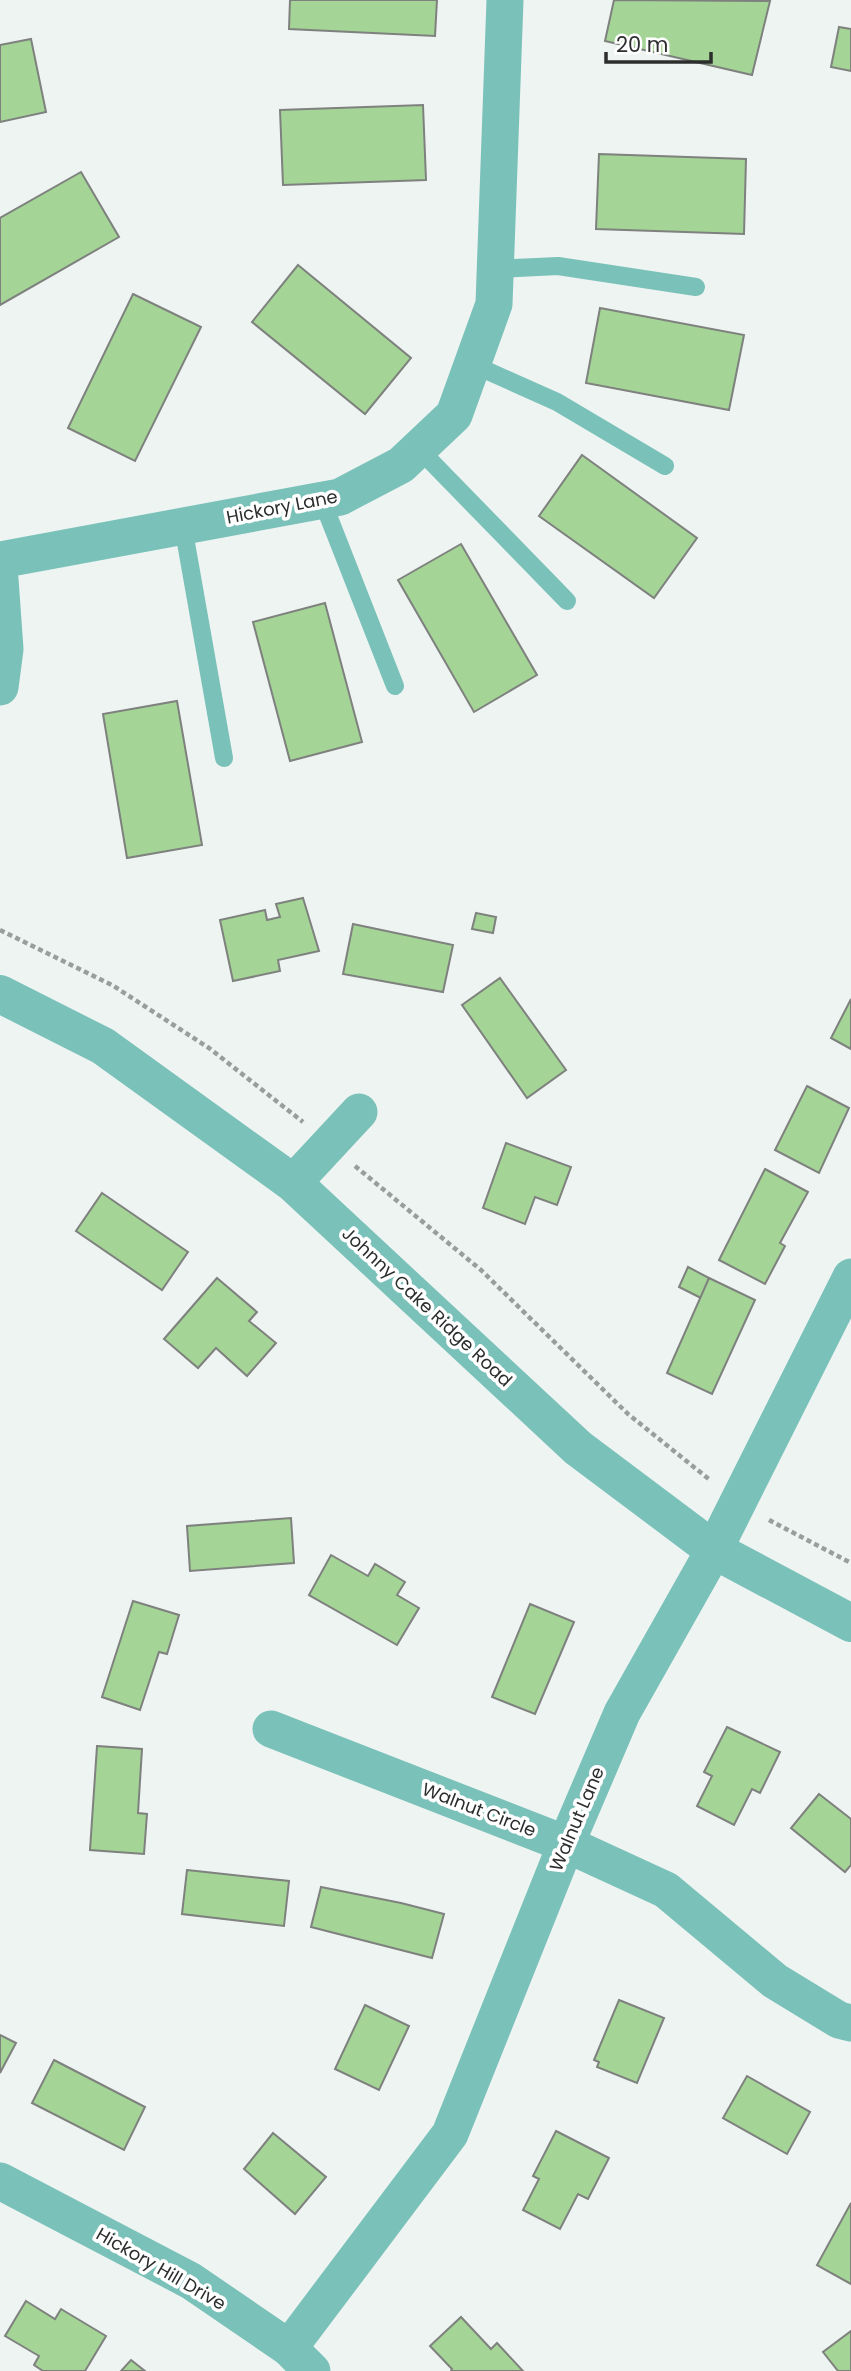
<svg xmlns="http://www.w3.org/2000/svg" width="851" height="2371" font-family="Poppins,sans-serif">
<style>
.building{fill:#a4d596;stroke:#7e817e;stroke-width:2}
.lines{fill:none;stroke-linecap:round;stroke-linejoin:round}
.path{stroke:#999d9b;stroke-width:4.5;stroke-dasharray:5 3.5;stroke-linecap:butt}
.service{stroke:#7ac1ba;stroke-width:18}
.minor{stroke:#7ac1ba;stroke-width:37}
.tertiary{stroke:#7ac1ba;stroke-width:38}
.labels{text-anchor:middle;stroke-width:7;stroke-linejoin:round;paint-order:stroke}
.street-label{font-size:18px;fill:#2c2e2d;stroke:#fff}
</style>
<rect width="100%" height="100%" fill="#eef4f1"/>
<g class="building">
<path d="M290 0H437L435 36 289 29Z"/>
<path d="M614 0 770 1 752 75 605 41Z"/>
<path d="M839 27 851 29V71L831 67Z"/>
<path d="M31 39 46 112 0 122V45Z"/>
<path d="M423 105 426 180 283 185 280 110Z"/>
<path d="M599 154 746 159 744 234 596 229Z"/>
<path d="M81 172 119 237 0 305V218Z"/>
<path d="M298 265 411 358 365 414 252 322Z"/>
<path d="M133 294 201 327 135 461 68 428Z"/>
<path d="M600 308 744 335 729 410 586 383Z"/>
<path d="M582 455 697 538 654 598 539 516Z"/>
<path d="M461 544 537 675 474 712 398 580Z"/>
<path d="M325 603 362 742 290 761 253 622Z"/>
<path d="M177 701 202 845 127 858 103 714Z"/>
<path d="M303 898 319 951 278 960 280 971 233 981 220 920 265 910 267 920 280 917 276 904Z"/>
<path d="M476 913 496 917 493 933 472 929Z"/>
<path d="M353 924 453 945 443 992 343 974Z"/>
<path d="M500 978 566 1070 527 1098 462 1005Z"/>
<path d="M851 999V1049L831 1038Z"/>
<path d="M807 1086 849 1108 819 1173 775 1150Z"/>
<path d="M506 1143 571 1167 557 1205 535 1197 525 1224 483 1208Z"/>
<path d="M765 1169 808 1192 780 1243 785 1246 765 1284 719 1260Z"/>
<path d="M102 1193 188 1252 162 1290 76 1231Z"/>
<path d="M688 1267 709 1278 701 1298 679 1287Z"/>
<path d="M217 1278 257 1312 249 1321 276 1343 247 1376 216 1348 198 1368 164 1339Z"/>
<path d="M709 1278 755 1300 712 1394 667 1373Z"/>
<path d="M291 1518 294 1563 190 1571 187 1526Z"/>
<path d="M331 1555 368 1576 375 1564 405 1582 397 1595 419 1608 397 1645 309 1595Z"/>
<path d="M133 1601 179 1615 167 1654 159 1652 140 1710 102 1697Z"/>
<path d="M530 1604 574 1622 535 1714 492 1697Z"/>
<path d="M727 1727 780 1752 760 1793 752 1789 734 1825 697 1806 712 1776 704 1772Z"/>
<path d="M97 1746 142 1749 138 1813 147 1814 144 1854 90 1850Z"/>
<path d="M819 1794 851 1819V1865L845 1872 791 1828Z"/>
<path d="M187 1870 289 1881 284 1926 182 1914Z"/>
<path d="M321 1887 401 1903 444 1914 432 1958 311 1927Z"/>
<path d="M619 2000 664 2018 637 2083 597 2067 599 2062 594 2060Z"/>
<path d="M365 2005 409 2026 379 2090 335 2069Z"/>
<path d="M0 2035 16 2043 0 2073Z"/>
<path d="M54 2060 145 2107 124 2150 32 2103Z"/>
<path d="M747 2076 810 2112 787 2154 723 2118Z"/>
<path d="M556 2131 609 2158 588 2199 578 2194 560 2229 523 2210 539 2179 533 2176Z"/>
<path d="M273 2133 326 2177 295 2214 244 2169Z"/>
<path d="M851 2203V2284L817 2265Z"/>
<path d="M26 2301 55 2319 61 2309 106 2336 85 2371H43L34 2365 39 2356 5 2336Z"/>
<path d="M461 2317 491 2349 497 2343 523 2371H451L452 2369 430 2346Z"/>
<path d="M851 2331V2371H838L823 2352Z"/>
<path d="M131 2360 145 2371H121Z"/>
</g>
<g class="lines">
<g class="path">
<path d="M0 930 112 985 209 1048 303 1122"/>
<path d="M355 1166 481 1270 628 1414 710 1480"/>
<path d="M769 1520 851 1563"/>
</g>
<g class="service">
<path d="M495 269 558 266 696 287"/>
<path d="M472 364 557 402 665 466"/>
<path d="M418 448 567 601"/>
<path d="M322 500 395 686"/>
<path d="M183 526 224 758"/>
</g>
<g class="minor">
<path d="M0 560 340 497 401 465 454 415 494 304 505 0"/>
<path d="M0 579 5 649 0 687"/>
<path d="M293 1183 359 1112"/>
<path d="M271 1729 566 1844 666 1890 775 1981 839 2020 851 2023"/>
<path d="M0 2181 191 2281 289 2348 312 2371"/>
<path d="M289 2348 450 2134 566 1844 622 1713 714 1550 851 1277"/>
</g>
<path class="tertiary" d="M0 994 103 1046 293 1183 578 1448 714 1550 851 1623"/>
</g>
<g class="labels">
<g class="street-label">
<text transform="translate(282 507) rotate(-11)" y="6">Hickory Lane</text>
<text transform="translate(427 1307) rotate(43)" y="6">Johnny Cake Ridge Road</text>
<text transform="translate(479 1810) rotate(21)" y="6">Walnut Circle</text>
<text transform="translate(577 1819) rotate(-67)" y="6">Walnut Lane</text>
<text transform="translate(161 2269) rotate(30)" y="6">Hickory Hill Drive</text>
</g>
</g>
<path d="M606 52v10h105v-10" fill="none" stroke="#2c2e2d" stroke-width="3.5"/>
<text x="616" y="52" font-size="21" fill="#2c2e2d" stroke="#ffffff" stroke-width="5" paint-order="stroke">20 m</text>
</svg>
